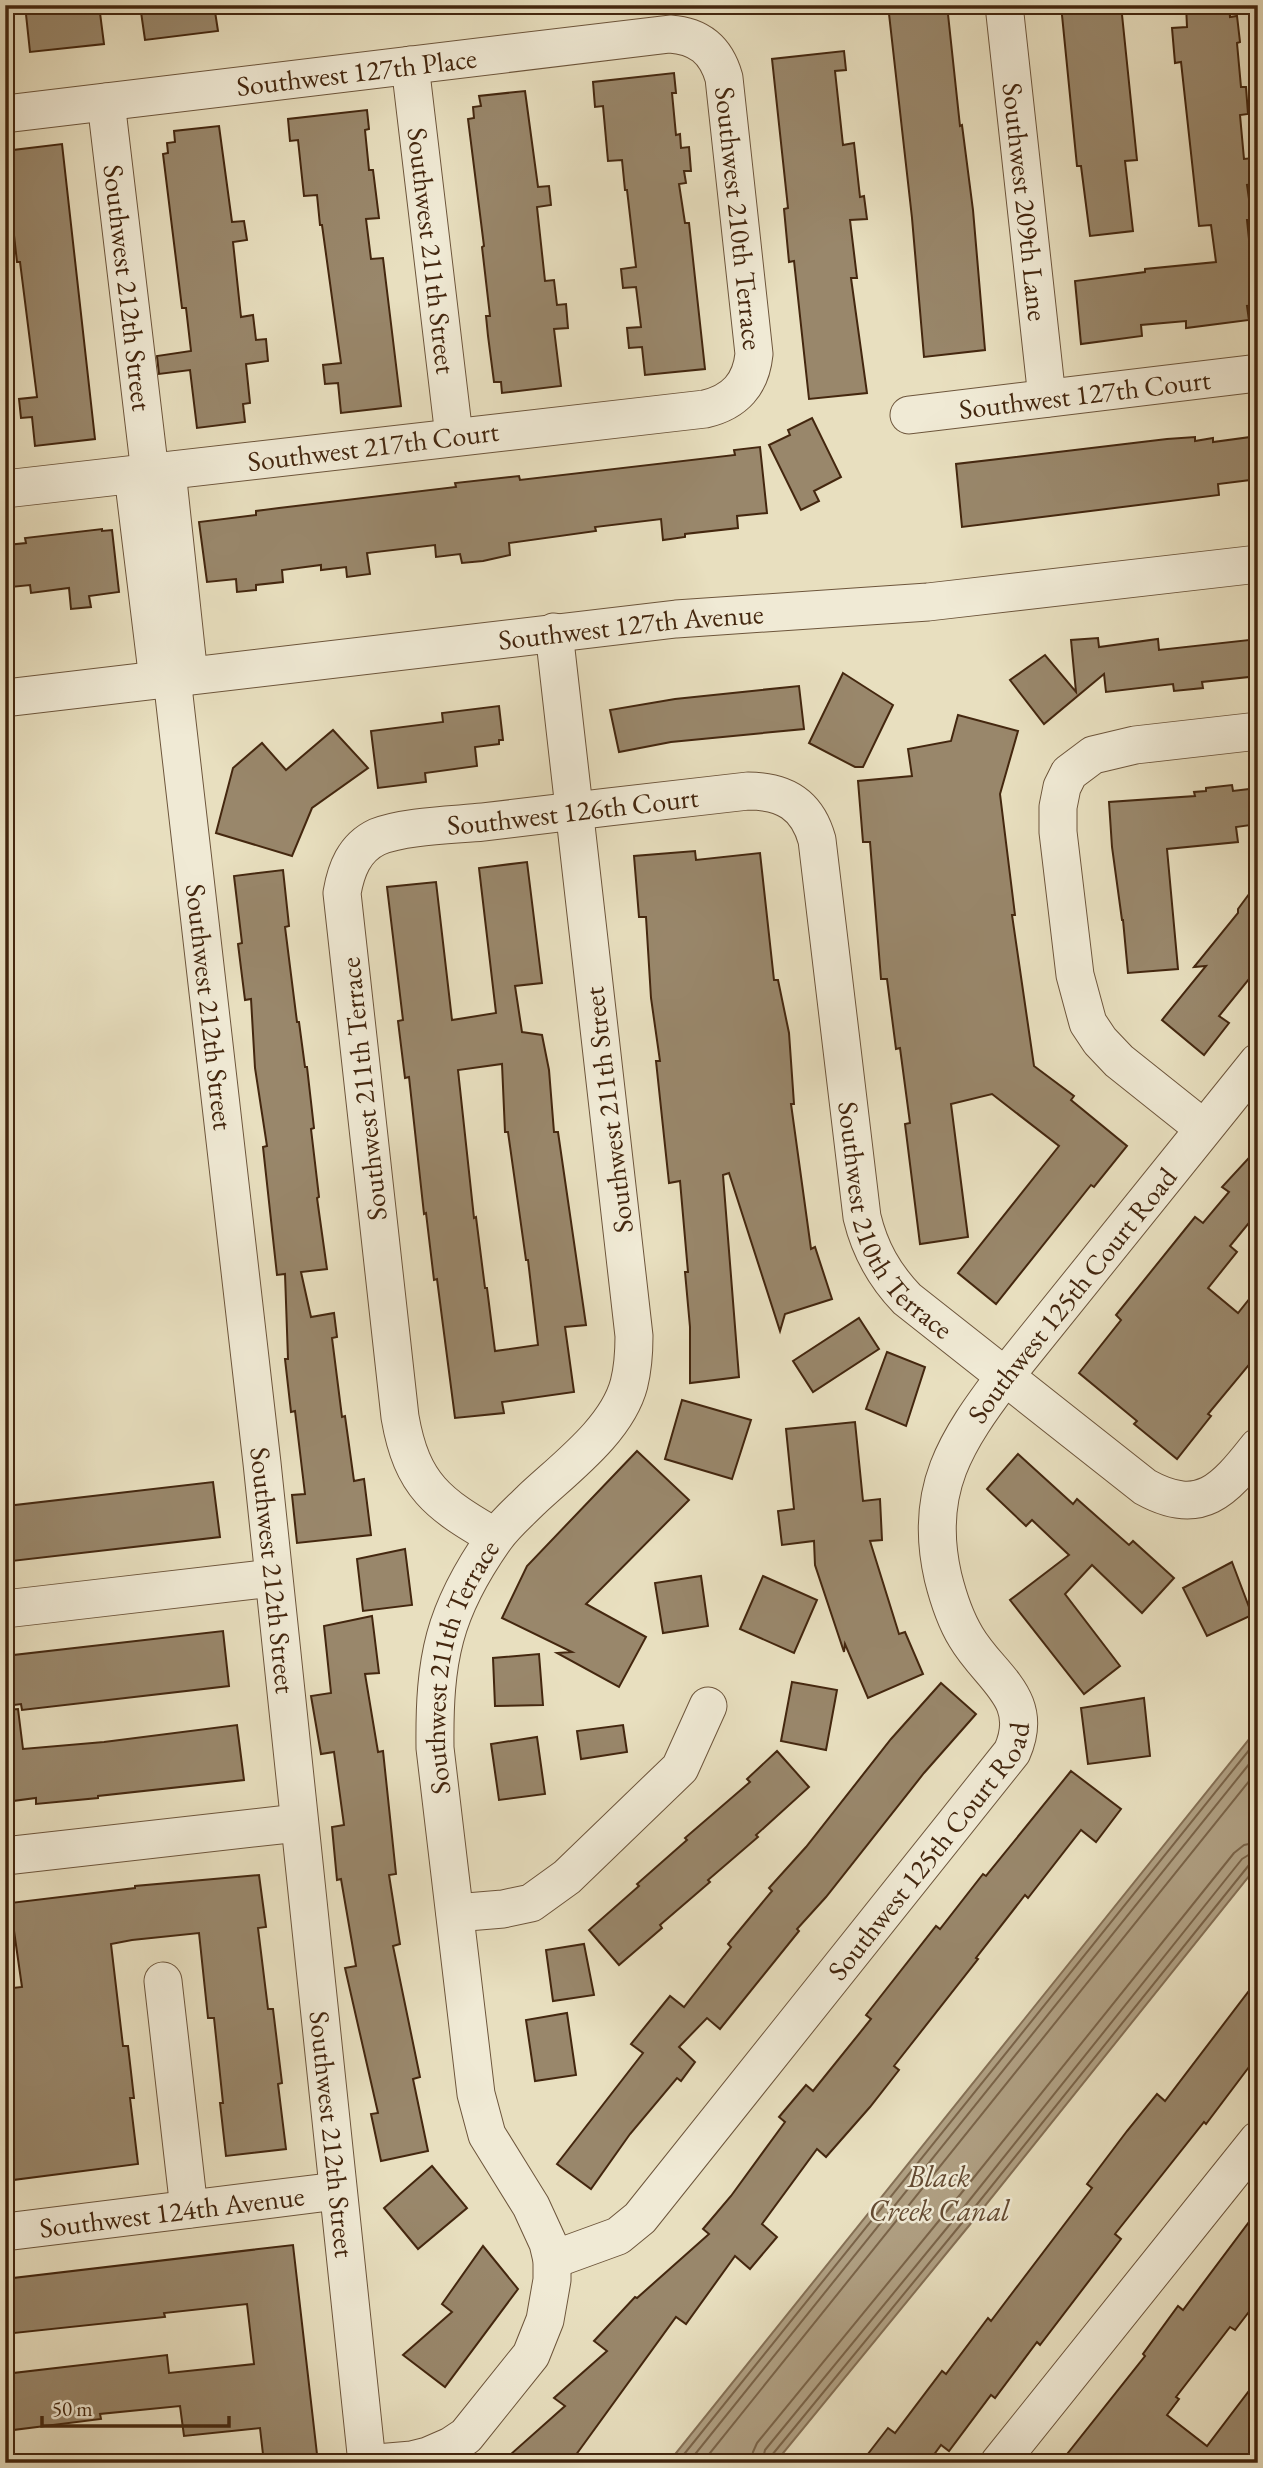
<svg xmlns="http://www.w3.org/2000/svg" width="1263" height="2468" font-family="'EB Garamond',serif">
<style>
.water{fill:#b0a083;stroke:#857055;stroke-width:2}
.lines{fill:none;stroke-linecap:round;stroke-linejoin:round}
.shore{stroke:#7a6449;stroke-width:2}
.building{fill:#99876b;stroke:#44270f;stroke-width:2;fill-rule:evenodd}
.minor-casing{stroke:#6d553b;stroke-width:39}
.minor{stroke:#f0ead5;stroke-width:37}
.labels{text-anchor:middle;stroke-width:5;stroke-linejoin:round;paint-order:stroke}
.street-label{font-size:28px;fill:#44270f;stroke:#f0ead5}
.water-label{font-size:30px;font-style:italic;fill:#644b32;stroke:#f0ead5}
</style>
<rect width="100%" height="100%" fill="#e8dfbf"/>
<filter id="stains"><feTurbulence type="fractalNoise" baseFrequency=".00286" numOctaves="4"/><feColorMatrix values="0 0 0 0 .2 0 0 0 0 .09 0 0 0 0 .02 0 0 0 .5 -.17"/></filter>
<radialGradient id="worn" r=".72"><stop offset=".6" stop-color="#630" stop-opacity="0"/><stop offset="1" stop-color="#630" stop-opacity=".3"/></radialGradient>
<path class="water" d="M1258 1728V1865L972 2222 775 2463H668Z"/>
<g class="lines">
<g class="shore">
<path d="M677 2463 1258 1739"/>
<path d="M688 2463 1258 1753"/>
<path d="M702 2463 1258 1770"/>
<path d="M751 2463 753 2452 757 2443 951 2206 1234 1853 1244 1845 1258 1842"/>
<path d="M762 2463 765 2450 960 2212 1242 1859 1250 1854 1258 1853"/>
<path d="M770 2463 772 2455 966 2218 1249 1865 1258 1861"/>
</g>
</g>
<g class="building">
<path d="M25 5H99L104 44 30 52Z"/>
<path d="M140 5H214L218 31 145 40Z"/>
<path d="M888 5H947L960 126 962 125 973 210 985 350 924 357 912 218Z"/>
<path d="M1061 5H1121L1137 160 1125 161 1133 231 1090 236 1081 166H1077Z"/>
<path d="M1186 5H1229L1230 17 1237 16 1240 42 1237 43 1241 87H1246L1248 114 1240 115 1244 159 1253 158 1256 184 1247 185 1252 220H1247L1251 258 1258 257V305L1247 306 1249 320 1186 328V321L1141 325 1142 336 1081 344 1075 281 1145 272V269L1216 262 1211 225 1199 226 1181 62 1175 63 1172 28 1187 27Z"/>
<path d="M844 51 846 70 835 71 843 145 854 143 860 197 864 196 867 219 850 220 857 278H851L867 393 809 399 794 261 789 262 784 209 788 208 772 59Z"/>
<path d="M674 73 676 93H672L676 135 680 134 681 148 689 147 691 171H684L686 183 679 184 685 223H689L705 369 645 375 642 347 629 348 627 328 641 327 636 287 623 288 621 269 636 267 627 190H625L622 160 608 161 603 106 595 107 593 82Z"/>
<path d="M525 91 538 187 549 186 551 205 537 207 545 281 554 280 557 305 566 304 568 328 554 329 561 386 502 393 501 382H494L488 336 486 316H490L482 247 484 246 468 119 474 118 473 107 481 106 479 96Z"/>
<path d="M367 110 369 129 365 130 369 170H373L379 218 366 219 371 259 383 258 401 406 341 413 338 383 325 384 323 365 341 363 322 225H320L317 195 304 196 298 140 290 141 288 119Z"/>
<path d="M219 126 232 222 244 221 247 240 233 242 241 317 253 315 256 340 266 339 268 361 246 364 250 403 243 404 245 422 197 428 190 370 159 374 157 356 191 351 186 308H182L163 154 168 153 167 143 175 142 174 131Z"/>
<path d="M62 144 95 439 35 446 32 417 21 418 19 399 37 397 20 262H17L10 200 5 201V151Z"/>
<path d="M812 418 841 477 814 491 819 501 801 510 769 445 790 435 788 430Z"/>
<path d="M1258 436V479L1218 484 1219 495 962 527 956 464 1167 439 1195 437V441L1213 438V442Z"/>
<path d="M760 447 767 513 737 516 738 528 685 534V537L663 540 661 519 595 527 596 531 509 543 510 555 483 561 462 563 460 554 436 557 435 545 367 553 370 574 347 577 346 567 321 570V565L282 570 283 582 256 585V590L237 592 236 579 207 582 199 522 256 515V511L279 508 456 487 455 483 519 476 520 480 735 455 734 450Z"/>
<path d="M102 529V531L112 530 119 592 89 596 91 607 71 609 69 588 31 593 30 585 11 587 7 545 26 543 25 538Z"/>
<path d="M1098 638 1099 647 1158 639 1159 650 1258 639V676L1202 682 1203 688 1174 691 1173 684 1106 692 1104 674 1044 724 1010 680 1045 655 1076 692 1071 640Z"/>
<path d="M843 673 893 705 863 767H855L809 743Z"/>
<path d="M799 686 804 729 671 742 619 752 610 710 675 699Z"/>
<path d="M499 706 503 740H499V744L475 747 477 766 425 773 426 782 378 788 371 731 443 722 442 713Z"/>
<path d="M958 715 1018 731 1000 794 1015 915H1012L1034 1066 1074 1096 1071 1100 1127 1146 1094 1187 1091 1185 996 1304 958 1273 1059 1146 992 1094 951 1104 968 1237 920 1244 905 1124 910 1123 900 1048 896 1049 887 979H881L870 842H863L858 781 912 776 908 749 951 741Z"/>
<path d="M333 730 368 768 312 808 292 856 216 833 233 768 262 743 286 770Z"/>
<path d="M1232 785 1233 791 1258 788V824L1236 827 1238 842 1167 849 1178 969 1128 973 1123 920H1122L1112 847 1109 802 1195 796 1194 792 1206 791V788Z"/>
<path d="M695 851 696 860 760 853 774 980H778L789 1033 794 1104H791L811 1249 815 1247 832 1299 785 1314 780 1331 729 1173 723 1175 739 1377 690 1383V1327L685 1272H688L680 1181 669 1183 656 1061H660L651 998 646 917H639L634 856Z"/>
<path d="M527 862 542 983 515 986 522 1032 542 1035 549 1070 554 1132H558L586 1325 565 1327 574 1392 502 1402 504 1413 455 1418 437 1279 434 1280 426 1213 424 1214 409 1077 405 1078 398 1021 403 1020 387 887 436 882 452 1020 496 1013 479 868ZM502 1064 505 1132H508L526 1260H528L538 1345 495 1351 487 1288H485L476 1217 474 1218 458 1070Z"/>
<path d="M283 870 289 926 285 927 297 1022H299L305 1067H307L314 1128 311 1129 319 1197 317 1198 327 1269 301 1272 311 1317 334 1313 337 1337 332 1338 342 1417 345 1416 354 1481 364 1479 371 1535 297 1543 292 1495 305 1494 295 1411 291 1412 285 1359H288L285 1274 277 1275 263 1147 267 1146 255 1068 251 999 245 1000 238 944 242 943 234 876Z"/>
<path d="M1258 882V968L1219 1016 1229 1023 1204 1055 1162 1020 1206 966 1194 967 1238 913V909Z"/>
<path d="M1258 1148V1212L1230 1246 1237 1252 1208 1288 1238 1313 1258 1288V1354L1208 1414 1211 1416 1177 1459 1134 1424 1137 1421 1079 1373 1121 1320 1116 1315 1195 1217 1203 1223 1229 1192 1222 1187Z"/>
<path d="M859 1318 879 1349 813 1392 793 1361Z"/>
<path d="M887 1352 925 1367 906 1426 866 1409Z"/>
<path d="M682 1400 751 1420 732 1479 665 1459Z"/>
<path d="M855 1422 863 1501 880 1499 882 1540 870 1541 899 1634 905 1632 923 1674 868 1698 845 1644 844 1652 815 1565 814 1541 782 1545 778 1511 794 1509 786 1429Z"/>
<path d="M637 1451 689 1500 586 1604 646 1637 619 1687 557 1653 572 1652 502 1618 527 1566Z"/>
<path d="M1018 1454 1073 1504 1077 1499 1129 1545 1133 1541 1174 1578 1142 1613 1092 1565 1065 1594 1120 1666 1084 1694 1010 1600 1069 1555 1032 1520 1026 1526 987 1489Z"/>
<path d="M213 1482 220 1537 12 1561 7 1506Z"/>
<path d="M405 1549 412 1605 363 1611 357 1559Z"/>
<path d="M1232 1562 1252 1615 1207 1636 1183 1588Z"/>
<path d="M701 1576 708 1626 663 1633 655 1583Z"/>
<path d="M763 1576 817 1600 794 1653 740 1629Z"/>
<path d="M372 1616 379 1673 365 1674 378 1752 383 1751 396 1874 389 1875 400 1944 393 1946 420 2077 413 2079 428 2151 381 2161 371 2114 378 2113 345 1968 356 1966 341 1879 337 1880 332 1827 344 1825 334 1752 321 1754 311 1696 331 1693 324 1626Z"/>
<path d="M223 1631 229 1686 22 1710 21 1704 5 1706V1656Z"/>
<path d="M539 1654 543 1705 495 1706 493 1658Z"/>
<path d="M792 1682 837 1690 826 1750 781 1741Z"/>
<path d="M941 1683 976 1714 924 1773 826 1897 797 1929 799 1931 720 2029 707 2018 679 2047 695 2062 681 2081 677 2078 630 2134 591 2189 557 2164 643 2053 631 2044 670 1996 684 2007 731 1947 728 1944 772 1891 769 1888 806 1847 891 1739Z"/>
<path d="M1144 1698 1150 1756 1088 1764 1081 1708Z"/>
<path d="M18 1709 23 1749 104 1742 237 1725 244 1780 98 1796V1798L36 1804V1798L5 1802V1710Z"/>
<path d="M623 1725 627 1752 581 1759 577 1731Z"/>
<path d="M537 1737 545 1794 499 1800 491 1744Z"/>
<path d="M777 1751 809 1787 756 1835 758 1837 708 1880 710 1882 660 1925 662 1928 619 1965 589 1930 639 1886 637 1884 687 1840 685 1838 750 1782 747 1779Z"/>
<path d="M1071 1771 1121 1809 1096 1842 1081 1830 1028 1898 1025 1895 976 1958 978 1959 894 2066 899 2070 870 2107 826 2157 817 2149 762 2224 777 2237 750 2269 735 2256 686 2324 676 2317 570 2463H501L565 2406 554 2398 607 2351 594 2341 635 2297 637 2298 709 2234 703 2229 731 2196 785 2122 779 2117 806 2085 813 2091 871 2019 866 2015 936 1926 940 1929 983 1874 986 1876Z"/>
<path d="M259 1875 266 1927 258 1928 268 2009H273L282 2083 278 2084 286 2149 226 2156 220 2103H223L214 2018H208L199 1933 132 1940 111 1944 123 2046H128L134 2098H130L138 2164 5 2181V1989L22 1987 10 1903 135 1888V1886Z"/>
<path d="M584 1944 594 1995 553 2001 546 1950Z"/>
<path d="M1258 1979V2055L1206 2124 1204 2122 1115 2234 1121 2239 1040 2345 1037 2342 995 2398 991 2395 949 2451 941 2445 928 2463H861L888 2428 895 2433 942 2371 946 2374 988 2318 991 2321 1092 2188 1087 2184 1127 2131 1157 2094 1165 2101Z"/>
<path d="M567 2013 576 2075 535 2081 526 2020Z"/>
<path d="M432 2166 467 2208 418 2249 384 2208Z"/>
<path d="M1258 2210V2300L1235 2330 1230 2327 1176 2397 1179 2399 1167 2415 1207 2446 1258 2379V2463H1060L1145 2356 1143 2354 1178 2306 1183 2310Z"/>
<path d="M293 2245 318 2463H264L260 2428 184 2436 180 2406 100 2414 101 2419 5 2431V2374L167 2355 169 2373 254 2364 247 2304 164 2313 165 2317 5 2334V2279Z"/>
<path d="M483 2246 518 2289 445 2387 403 2355 452 2312 442 2304Z"/>
</g>
<g class="lines">
<defs>
<g id="minor">
<path id="s1" d="M1004 5 1047 398"/>
<path id="s2" d="M410 65 454 436"/>
<path id="s3" d="M106 102 150 473"/>
<path id="s4" d="M5 114 670 34C699 36 716 50 724 78L754 354C751 384 735 402 705 409L5 489"/>
<path id="s5" d="M909 415 1258 373"/>
<path d="M167 471 189 676"/>
<path d="M133 475 158 680"/>
<path id="s6" d="M172 678 262 1463 367 2463"/>
<path id="s7" d="M5 698 676 619 928 602 1258 564"/>
<path d="M1203 1128 1119 1061 1100 1041 1088 1023 1075 975 1058 832V807L1062 787 1069 773 1093 755 1135 745 1258 731"/>
<path id="s8" d="M495 1537C438 1504 412 1486 400 1417L342 893C346 870 354 848 377 837 404 826 453 825 483 822 571 811 660 801 748 791 784 791 807 804 817 840L862 1217C870 1250 884 1275 907 1299L1145 1487C1201 1518 1224 1490 1258 1447"/>
<path d="M5 1609 273 1578"/>
<path d="M5 1856 298 1823"/>
<path d="M455 1913 503 1909 531 1903 567 1877 680 1768 708 1706"/>
<path d="M163 1981 189 2209"/>
<path id="s9" d="M5 2232 337 2191"/>
<path id="s10" d="M552 2260 618 2236 640 2218 1012 1752C1036 1698 990 1678 966 1637 955 1619 948 1597 943 1577 923 1490 956 1441 1006 1375L1258 1062"/>
<path id="s11" d="M377 2463 412 2460 428 2456 451 2446 466 2436 531 2355 545 2320 552 2280V2260L548 2243 531 2206 487 2135 476 2094 435 1748C434 1659 443 1612 495 1538 505 1524 519 1512 531 1500 565 1468 617 1430 629 1384 633 1368 634 1352 634 1336L554 632"/>
<path d="M999 2463 1258 2140"/>
</g>
</defs>
<use href="#minor" class="minor-casing"/>
<use href="#minor" class="minor"/>
</g>
<g class="labels">
<g class="street-label">
<text dy="10" stroke="none"><textPath href="#s4" startOffset="354">Southwest 127th Place</textPath></text>
<text dy="10" stroke="none"><textPath href="#s1" startOffset="198">Southwest 209th Lane</textPath></text>
<text dy="10" stroke="none"><textPath href="#s4" startOffset="886">Southwest 210th Terrace</textPath></text>
<text dy="10" stroke="none"><textPath href="#s2" startOffset="187">Southwest 211th Street</textPath></text>
<text dy="10" stroke="none"><textPath href="#s3" startOffset="187">Southwest 212th Street</textPath></text>
<text dy="10" stroke="none"><textPath href="#s5" startOffset="177">Southwest 127th Court</textPath></text>
<text transform="translate(373 446) rotate(-7)" y="10">Southwest 217th Court</text>
<text dy="10" stroke="none"><textPath href="#s7" startOffset="630">Southwest 127th Avenue</textPath></text>
<text dy="10" stroke="none"><textPath href="#s8" startOffset="954">Southwest 126th Court</textPath></text>
<text dy="10" stroke="none"><textPath href="#s6" startOffset="331">Southwest 212th Street</textPath></text>
<text transform="translate(363 1089) rotate(-96)" y="10">Southwest 211th Terrace</text>
<text transform="translate(608 1110) rotate(-97)" y="10">Southwest 211th Street</text>
<text dy="10" stroke="none"><textPath href="#s8" startOffset="1619">Southwest 210th Terrace</textPath></text>
<text dy="10" stroke="none"><textPath href="#s10" startOffset="1216">Southwest 125th Court Road</textPath></text>
<text dy="10" stroke="none"><textPath href="#s6" startOffset="898">Southwest 212th Street</textPath></text>
<text dy="10" stroke="none"><textPath href="#s11" startOffset="915">Southwest 211th Terrace</textPath></text>
<text dy="10" stroke="none"><textPath href="#s10" startOffset="567">Southwest 125th Court Road</textPath></text>
<text dy="10" stroke="none"><textPath href="#s6" startOffset="1465">Southwest 212th Street</textPath></text>
<text dy="10" stroke="none"><textPath href="#s9" startOffset="168">Southwest 124th Avenue</textPath></text>
</g>
<g class="water-label">
<text x="939" y="2187">Black<tspan x="939" dy="34">Creek Canal</tspan></text>
</g>
</g>
<rect width="1263" height="2468" fill="none" stroke="#e8dfbf" stroke-width="28"/>
<rect x="7" y="7" width="1249" height="2454" fill="none" stroke="#44270f" stroke-width="3.5"/>
<rect x="14" y="14" width="1235" height="2440" fill="none" stroke="#44270f" stroke-width="2"/>
<path d="M42 2416v10h187v-10" fill="none" stroke="#44270f" stroke-width="3.5"/>
<text x="52" y="2416" font-size="21" fill="#44270f" stroke="#f0ead5" stroke-width="5" paint-order="stroke">50 m</text>
<rect width="100%" height="100%" filter="url(#stains)"/>
<rect width="100%" height="100%" fill="url(#worn)"/>
</svg>
